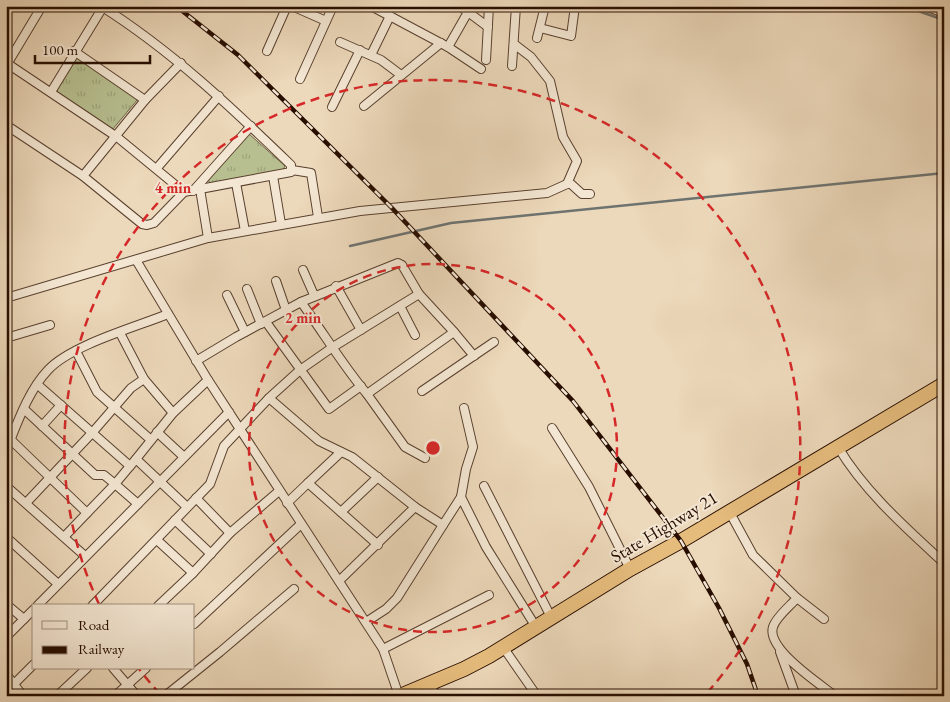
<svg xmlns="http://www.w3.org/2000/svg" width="950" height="702" font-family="'EB Garamond',serif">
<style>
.grass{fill:url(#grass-tufts);stroke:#706648}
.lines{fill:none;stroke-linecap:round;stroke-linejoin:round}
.stream{stroke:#6e7370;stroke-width:2.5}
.street-casing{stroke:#59402e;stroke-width:10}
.highway-casing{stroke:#280e00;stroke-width:16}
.street{stroke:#f3e6d2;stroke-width:8}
.highway{stroke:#e6bc7d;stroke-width:14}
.rail-casing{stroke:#280e00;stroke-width:4.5}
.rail{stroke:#f3e6d2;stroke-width:2.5;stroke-dasharray:8;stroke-linecap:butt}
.ring{fill:none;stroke:#d62828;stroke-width:2.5;stroke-dasharray:9 6}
.labels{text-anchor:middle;stroke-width:4;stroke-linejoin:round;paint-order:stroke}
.street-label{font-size:18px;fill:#280e00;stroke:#f3e6d2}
.centre{fill:#d62828;stroke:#f3e6d2;stroke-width:2.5}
.ring-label{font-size:15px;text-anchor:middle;font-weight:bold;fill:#d62828;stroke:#f3e6d2;stroke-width:4;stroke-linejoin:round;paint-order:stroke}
</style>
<defs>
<pattern id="grass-tufts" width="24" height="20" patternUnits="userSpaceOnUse" patternTransform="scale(1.25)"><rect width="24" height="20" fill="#b7bf90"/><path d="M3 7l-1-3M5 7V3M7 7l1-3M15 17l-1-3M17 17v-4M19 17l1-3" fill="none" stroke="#9da37a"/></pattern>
</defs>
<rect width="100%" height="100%" fill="#ecd8ba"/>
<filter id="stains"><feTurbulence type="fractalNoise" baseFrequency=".004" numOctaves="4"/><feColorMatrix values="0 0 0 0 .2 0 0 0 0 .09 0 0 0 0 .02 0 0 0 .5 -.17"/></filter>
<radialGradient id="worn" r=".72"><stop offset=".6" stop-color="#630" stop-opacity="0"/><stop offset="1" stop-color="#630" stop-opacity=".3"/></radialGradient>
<g class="grass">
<path d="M76 56 138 99 112 130 53 93Z"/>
<path d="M249 134 285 166 283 170 210 183 208 180Z"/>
</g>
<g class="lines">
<g class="stream">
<path d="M904 6 944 20"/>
<path d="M350 246 451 223 944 173"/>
</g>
<defs>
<g id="street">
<path d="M292 6 326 21"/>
<path d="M371 6 448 47 481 69"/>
<path d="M460 6 488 27"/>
<path d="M621 6V7"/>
<path d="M925 6 944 13"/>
<path d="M540 28 571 36 575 6"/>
<path d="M537 38 545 6"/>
<path d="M340 42 381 60 401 75"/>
<path d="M514 44 531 57 550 81 563 137 577 161 567 184"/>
<path d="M448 47 468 12"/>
<path d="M74 51 145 100"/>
<path d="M267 51 287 6"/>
<path d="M371 55 390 16"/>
<path d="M486 60 489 6"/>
<path d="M8 64 117 137 184 192"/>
<path d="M6 66 42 6"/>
<path d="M512 66 516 6"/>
<path d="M300 79 333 6"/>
<path d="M51 92 103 7"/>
<path d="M364 106 441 43"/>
<path d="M332 107 360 50"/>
<path d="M6 125 83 176 142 224 147 225 154 223 184 192 291 172V165C231 107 172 51 101 6"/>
<path d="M157 168 219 96"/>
<path d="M292 170 311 173 318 217"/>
<path d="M83 176 145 100 181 63"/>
<path d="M273 176 281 224"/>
<path d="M236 183 245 231"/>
<path d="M200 189 208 238"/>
<path d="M193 191 251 126"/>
<path d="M136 260 208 380 383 649 399 696"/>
<path d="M303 270 314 295"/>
<path d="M276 281 286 310"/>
<path d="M336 286 361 330"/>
<path d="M247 289 261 324"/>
<path d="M227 295 245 332"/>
<path d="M6 298 208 238 360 211 547 193 567 184H571L582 194H590"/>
<path d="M301 302 398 263 402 265 419 294"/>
<path d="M400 306 415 335"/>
<path d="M266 322 329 409 361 386"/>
<path d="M454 332 474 356"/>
<path d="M120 333 144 379 173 413"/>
<path d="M6 338 50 325"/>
<path d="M76 351 97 392 151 440"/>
<path d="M38 385 130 466"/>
<path d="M422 391 494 342"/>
<path d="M367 394 405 447 425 458"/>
<path d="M269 398 319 441 352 457 415 507 339 581"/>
<path d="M24 409 95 475H104L115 484 136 459 187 507"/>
<path d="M42 426 61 405"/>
<path d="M552 428 589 487 630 569"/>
<path d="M157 432 184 457"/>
<path d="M11 440 87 513 115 484 138 504"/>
<path d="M838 447C864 491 906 528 944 563"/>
<path d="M6 451C17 424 28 391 48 370 71 345 136 327 168 314"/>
<path d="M341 452 308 483 378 545"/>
<path d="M136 459 173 413 208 380"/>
<path d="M6 486 85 556"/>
<path d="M484 486 551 617"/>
<path d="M461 497 466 469 473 447 464 408"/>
<path d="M196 498 230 533"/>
<path d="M26 503 92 433 131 388 144 379"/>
<path d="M287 503 308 483"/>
<path d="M415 507 443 525 461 497 486 547 536 627"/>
<path d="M729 511 753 555 797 598C790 606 776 617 773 627 766 649 820 684 835 696"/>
<path d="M341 512 378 477"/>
<path d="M175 520 211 554"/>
<path d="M6 537 58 584"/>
<path d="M64 537 87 513"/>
<path d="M157 540 193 573"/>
<path d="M797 598 824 619"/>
<path d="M6 604 24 619"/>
<path d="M37 606 229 412"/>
<path d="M92 606 210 484 224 446 269 398 300 370 333 347 419 294 454 332 367 394C343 366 323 332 301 302L236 337 196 361"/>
<path d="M158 606 193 573 230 533 279 491"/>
<path d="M366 622 386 609 397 598 443 525"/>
<path d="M194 624 301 524"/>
<path d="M6 637 34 609"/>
<path d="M503 647 537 696"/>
<path d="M383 649 489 595"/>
<path d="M780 652 796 696"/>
<path d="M113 668 137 696"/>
<path d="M6 674 23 696"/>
<path d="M14 684 34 664"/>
<path d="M429 684 436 696"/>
<path d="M57 696 87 668"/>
<path d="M115 696 146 668"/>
<path d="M165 696 220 652 294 589"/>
</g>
<path id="highway" d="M400 696 464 669 489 656 630 569 681 541 944 384"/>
</defs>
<use href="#street" class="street-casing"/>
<use href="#highway" class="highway-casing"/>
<use href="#street" class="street"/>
<use href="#highway" class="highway"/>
<defs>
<path id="rail" d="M176 6 238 55 391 207 573 401 681 541 719 608 747 664 758 696"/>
</defs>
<use href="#rail" class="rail-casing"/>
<use href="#rail" class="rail"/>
</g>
<g class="ring">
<circle cx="433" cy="448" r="184"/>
<path d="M160 694A368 368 0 0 1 139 669M99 604A368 368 0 1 1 706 694"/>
</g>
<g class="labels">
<g class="street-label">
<text transform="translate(664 527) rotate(-31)" y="6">State Highway 21</text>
</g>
</g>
<circle cx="433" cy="448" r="8" class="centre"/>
<g class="ring-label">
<text x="173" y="193">4 min</text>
<text x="303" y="323">2 min</text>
</g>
<rect width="950" height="702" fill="none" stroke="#ecd8ba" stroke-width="25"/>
<rect x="8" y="8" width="935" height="687" fill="none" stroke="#280e00" stroke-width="2.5"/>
<rect x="12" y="12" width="925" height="677" fill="none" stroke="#280e00"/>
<rect x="32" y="604" width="162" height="65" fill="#f3e6d2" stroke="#a2907e"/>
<rect x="42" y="621" width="25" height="8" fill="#f3e6d2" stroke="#a2907e"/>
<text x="78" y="630" font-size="15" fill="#280e00">Road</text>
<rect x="42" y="646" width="25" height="8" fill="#280e00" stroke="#a2907e"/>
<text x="78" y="654" font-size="15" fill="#280e00">Railway</text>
<path d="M35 55v8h115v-8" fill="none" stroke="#280e00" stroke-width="2.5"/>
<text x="42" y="55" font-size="15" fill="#280e00" stroke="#f3e6d2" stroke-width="4" paint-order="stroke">100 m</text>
<rect width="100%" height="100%" filter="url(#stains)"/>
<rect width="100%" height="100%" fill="url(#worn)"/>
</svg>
